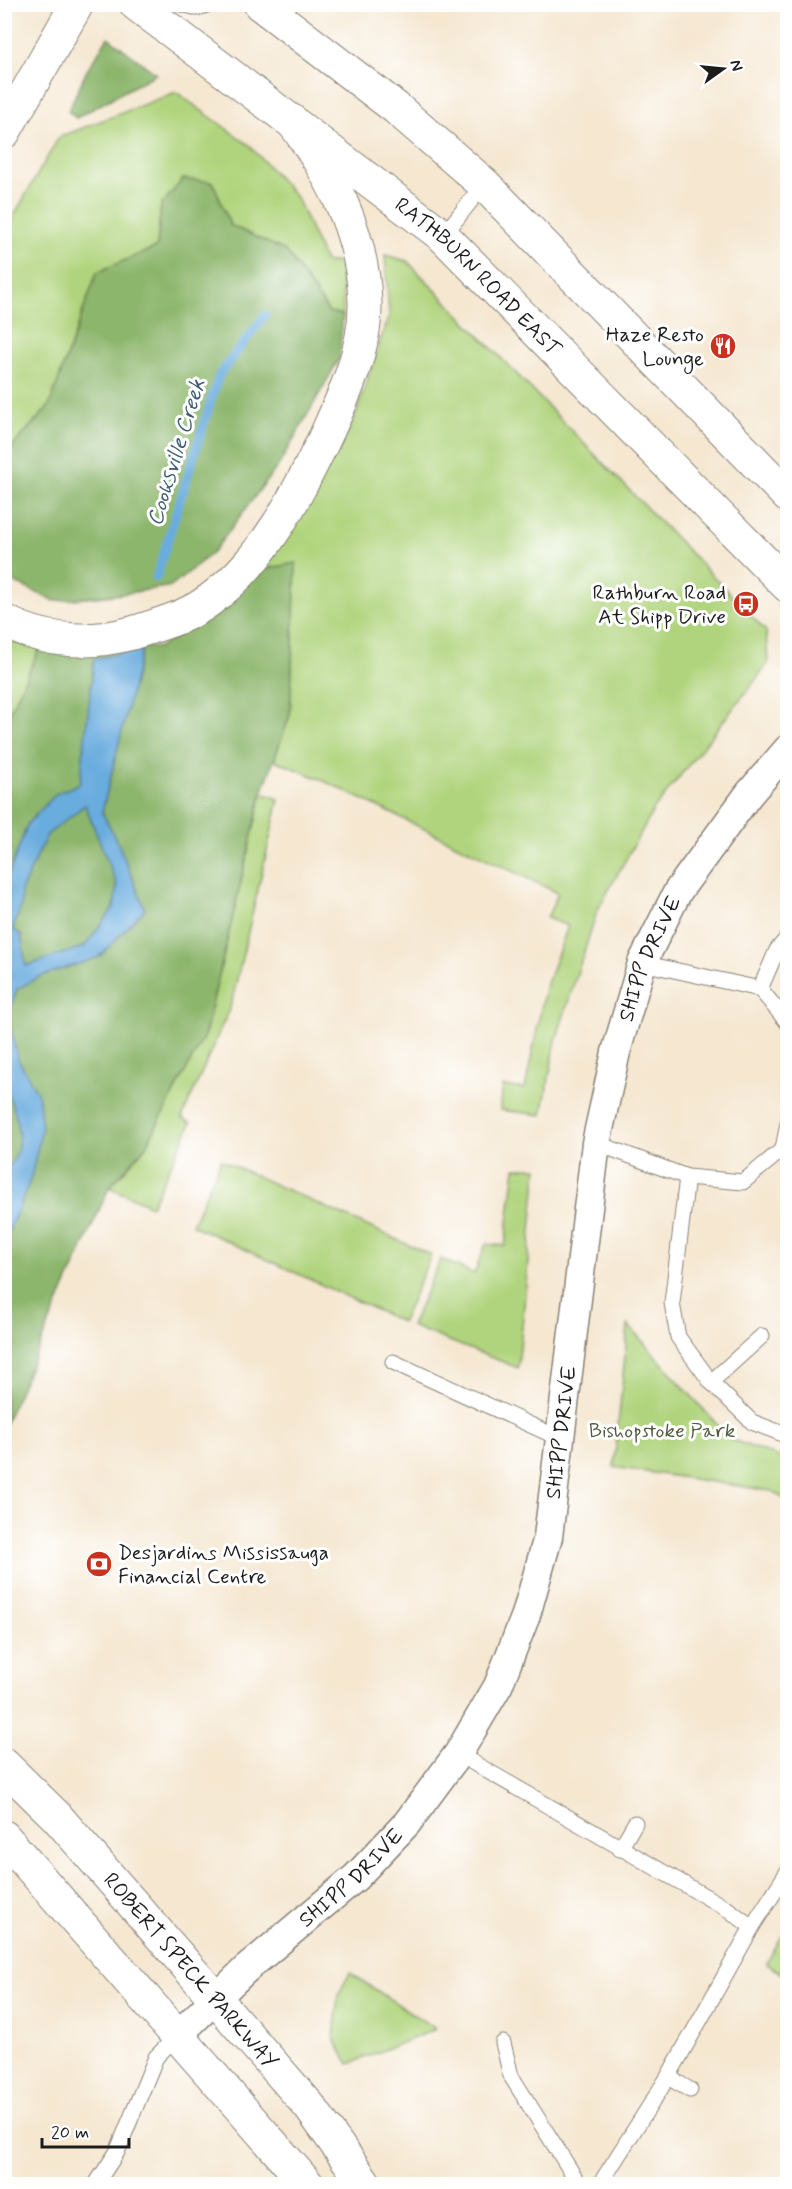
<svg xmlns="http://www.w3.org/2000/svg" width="792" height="2189" font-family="Mynerve,sans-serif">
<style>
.green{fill:#b0d47d;stroke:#66784c;stroke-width:1.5}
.forest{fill:#8cb66c;stroke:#546944;stroke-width:1.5}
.water{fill:#69acde;stroke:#42647d;stroke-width:1.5;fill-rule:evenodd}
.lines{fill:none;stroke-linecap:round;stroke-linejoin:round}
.stream{stroke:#69acde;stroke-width:9}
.service-casing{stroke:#888276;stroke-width:17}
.minor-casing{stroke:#888276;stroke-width:31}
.tertiary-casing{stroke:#888276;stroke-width:35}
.primary-casing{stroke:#888276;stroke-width:35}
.service{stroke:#fff;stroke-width:15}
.minor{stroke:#fff;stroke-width:28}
.tertiary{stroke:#fff;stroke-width:33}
.primary{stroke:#fff;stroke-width:33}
.labels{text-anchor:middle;stroke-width:6;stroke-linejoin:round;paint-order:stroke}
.street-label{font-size:21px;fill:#1c1c1c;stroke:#fff}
.poi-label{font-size:21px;fill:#1c1c1c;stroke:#fff;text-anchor:end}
.park-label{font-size:21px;fill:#505c3e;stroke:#fff}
.water-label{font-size:22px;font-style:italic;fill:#3f5d73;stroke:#fff}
</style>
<rect width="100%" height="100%" fill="#fff"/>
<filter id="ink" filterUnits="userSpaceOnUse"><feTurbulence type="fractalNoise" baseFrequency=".0167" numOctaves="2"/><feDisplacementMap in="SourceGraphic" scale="12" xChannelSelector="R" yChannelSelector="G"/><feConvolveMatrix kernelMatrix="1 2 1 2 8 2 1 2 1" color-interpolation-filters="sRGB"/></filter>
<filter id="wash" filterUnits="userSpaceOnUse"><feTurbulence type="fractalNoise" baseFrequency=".008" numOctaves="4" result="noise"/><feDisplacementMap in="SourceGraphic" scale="24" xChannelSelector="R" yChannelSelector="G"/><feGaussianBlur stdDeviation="1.35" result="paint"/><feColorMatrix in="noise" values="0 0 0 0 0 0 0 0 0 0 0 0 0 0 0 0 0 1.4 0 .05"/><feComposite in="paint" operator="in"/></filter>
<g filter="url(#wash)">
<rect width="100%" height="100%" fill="#f5e7d0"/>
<g class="green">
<path d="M176 92 249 145 297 198 325 262H342L343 315 329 312 286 251 230 225 213 182 161 205 157 247 97 272 49 406 5 454V231L59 137Z"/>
<path d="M385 255 407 261 766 631 768 664 654 809 597 911 556 1040 542 1115 500 1110 503 1086 525 1089 545 989 568 926 547 918 558 893 320 779 274 760 290 715 296 563 261 570 352 425 389 316Z"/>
<path d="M5 636 40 648 5 722Z"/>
<path d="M262 793 279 799 231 1005 182 1118 191 1123 151 1206 109 1187 146 1146 205 1034Z"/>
<path d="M221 1160 431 1255 402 1322 192 1225Z"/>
<path d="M515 1168H537L518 1368 411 1326 441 1259 474 1274 486 1244 505 1246Z"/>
<path d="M628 1325 730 1439 787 1460V1501L772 1491 614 1467Z"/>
<path d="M787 1927V1977L766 1964Z"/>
<path d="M350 1973 436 2029 349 2064 334 2039 338 1995Z"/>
</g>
<g class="forest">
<path d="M108 37 156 74 76 118 68 111 86 72Z"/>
<path d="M183 179 213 182 230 225 286 251 329 312 343 315 339 359 280 463 214 551 172 586 115 595 55 601 13 582 5 573V455L49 406 97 272 157 247 161 205Z"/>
<path d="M296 563 290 715 262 793 205 1034 146 1146 109 1188 5 1424V722L40 648 159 647 213 614 261 570Z"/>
</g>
<path class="water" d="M142 649 102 812 121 850 145 909 99 957 39 977 17 989 8 1017 18 1059 38 1094 42 1128 31 1178 5 1241V1171C28 1150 17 1112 5 1088V884L28 823 56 794 80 783 94 659ZM85 805 117 885 114 907 85 946 26 966 21 935 13 929 21 906V891L47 835Z"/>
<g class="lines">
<path class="stream" d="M156 578 219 375 265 315"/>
</g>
</g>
<g filter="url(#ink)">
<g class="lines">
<defs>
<g id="service">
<path d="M181 4 198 8 209 4"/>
<path d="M443 236 484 184"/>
<path d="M642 963 760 989 788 1023"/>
<path d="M760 989 777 950 788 937"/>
<path d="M596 1143 687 1177 743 1182 783 1149 788 1123"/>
<path d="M687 1177 672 1303 678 1337 711 1382 752 1422 788 1436"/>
<path d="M393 1362 561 1439"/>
<path d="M711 1382 762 1336"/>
<path d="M458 1754 729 1910 752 1927"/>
<path d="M620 1849 635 1823"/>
<path d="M503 2043 511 2076 579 2184"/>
<path d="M668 2077 690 2090"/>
<path d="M96 2184 117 2152 156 2057 178 2035"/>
<path d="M600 2184 668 2077 752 1927 788 1871"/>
</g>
<g id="minor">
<path id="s1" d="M178 2035 245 1970 356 1877 407 1823 458 1754 498 1686 526 1615 548 1537 596 1143 616 1052 642 963 678 891 749 794 788 749"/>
</g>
<g id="tertiary">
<path id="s2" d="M136 4 443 236 788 586"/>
<path d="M260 4 396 108 484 184 788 496"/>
<path id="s3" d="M4 1765 57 1817 310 2107 365 2184"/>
<path d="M4 1837 307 2184"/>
</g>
<g id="primary">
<path d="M4 132 77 4"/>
<path d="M4 621C45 642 88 645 132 633 157 625 185 618 207 602 264 562 298 494 327 433 345 394 366 347 365 303 363 234 332 174 292 121"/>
</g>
</defs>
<use href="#service" class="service-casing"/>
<use href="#minor" class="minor-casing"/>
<use href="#tertiary" class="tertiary-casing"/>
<use href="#primary" class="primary-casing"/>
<use href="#service" class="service"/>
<use href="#minor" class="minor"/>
<use href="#tertiary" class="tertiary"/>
<use href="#primary" class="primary"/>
</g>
</g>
<defs>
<symbol id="restaurant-disc" viewBox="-11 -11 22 22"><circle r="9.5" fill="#c8321e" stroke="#fff"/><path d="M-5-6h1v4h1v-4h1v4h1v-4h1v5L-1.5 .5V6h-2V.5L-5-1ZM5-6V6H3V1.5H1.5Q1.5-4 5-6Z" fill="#fff"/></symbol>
<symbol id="bus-disc" viewBox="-11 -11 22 22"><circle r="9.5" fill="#c8321e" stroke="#fff"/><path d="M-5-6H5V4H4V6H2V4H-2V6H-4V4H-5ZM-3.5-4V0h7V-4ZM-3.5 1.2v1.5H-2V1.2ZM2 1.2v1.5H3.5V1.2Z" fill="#fff"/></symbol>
<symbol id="bank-disc" viewBox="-11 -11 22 22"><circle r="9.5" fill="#c8321e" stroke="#fff"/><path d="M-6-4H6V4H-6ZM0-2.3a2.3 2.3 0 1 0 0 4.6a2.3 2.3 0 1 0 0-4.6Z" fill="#fff"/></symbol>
</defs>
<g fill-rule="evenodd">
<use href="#restaurant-disc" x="708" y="331" width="30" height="30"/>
<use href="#bus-disc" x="731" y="589" width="30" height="30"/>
<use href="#bank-disc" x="84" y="1549" width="30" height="30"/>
</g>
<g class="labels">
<g class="street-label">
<text dy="7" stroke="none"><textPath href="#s2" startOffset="438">RATHBURN ROAD EAST</textPath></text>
<text dy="7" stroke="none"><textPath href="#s1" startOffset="1224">SHIPP DRIVE</textPath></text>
<text dy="7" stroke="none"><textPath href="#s1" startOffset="740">SHIPP DRIVE</textPath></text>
<text dy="7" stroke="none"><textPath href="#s1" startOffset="234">SHIPP DRIVE</textPath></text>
<text dy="7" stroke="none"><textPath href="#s3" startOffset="278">ROBERT SPECK PARKWAY</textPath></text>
</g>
<g class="poi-label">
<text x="704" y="341">Haze Resto<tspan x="704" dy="24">Lounge</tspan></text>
<text x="726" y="599">Rathburn Road<tspan x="726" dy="24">At Shipp Drive</tspan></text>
<text x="118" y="1559" text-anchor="start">Desjardins Mississauga<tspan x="118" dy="24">Financial Centre</tspan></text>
</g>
<g class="park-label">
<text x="662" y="1437">Bishopstoke Park</text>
</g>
<g class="water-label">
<text transform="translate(175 452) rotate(-73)" y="8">Cooksville Creek</text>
</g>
</g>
<rect width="792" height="2189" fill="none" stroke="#fff" stroke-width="24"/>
<g transform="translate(723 69) rotate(75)" stroke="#ffffff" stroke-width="4.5" paint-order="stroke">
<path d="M0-4.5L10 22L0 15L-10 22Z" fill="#1c1c1c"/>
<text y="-9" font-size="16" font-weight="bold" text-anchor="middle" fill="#1c1c1c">N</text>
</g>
<path d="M42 2138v9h87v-9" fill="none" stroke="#1c1c1c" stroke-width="3"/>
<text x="51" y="2138" font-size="18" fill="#1c1c1c" stroke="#ffffff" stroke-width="4.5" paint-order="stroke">20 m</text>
</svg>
